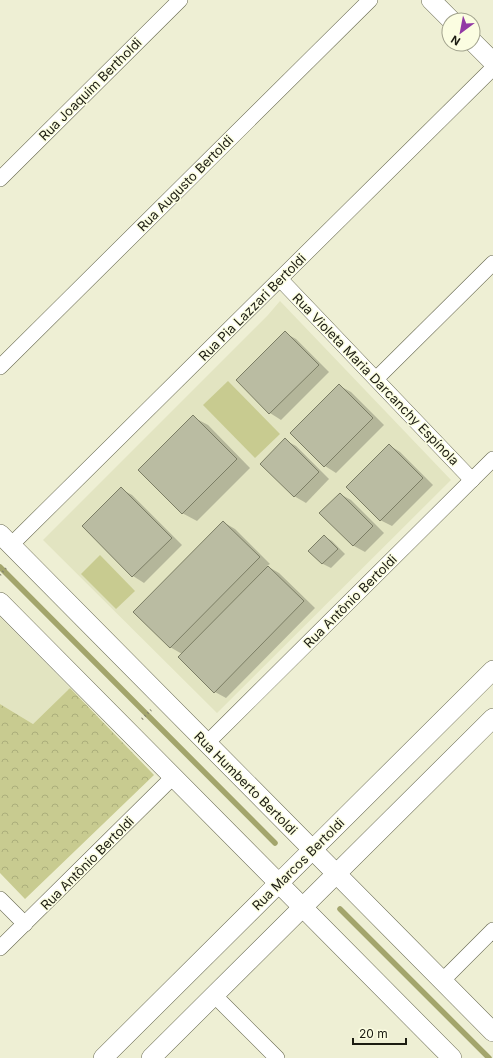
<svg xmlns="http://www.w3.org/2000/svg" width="493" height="1058" font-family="Inter,sans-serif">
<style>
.built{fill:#e2e4c1}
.grass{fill:#c8cb90}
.forest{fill:url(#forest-crowns)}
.shadow{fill:#0003}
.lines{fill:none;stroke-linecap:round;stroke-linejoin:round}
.stream{stroke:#a3a56c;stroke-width:5.5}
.building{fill:#babca2;stroke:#7c7e65}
.minor-casing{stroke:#686951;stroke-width:16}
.tertiary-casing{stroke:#686951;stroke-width:20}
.path{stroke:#80816e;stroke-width:2.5;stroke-dasharray:1 3;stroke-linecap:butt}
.minor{stroke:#fff;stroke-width:15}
.tertiary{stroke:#fff;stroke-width:19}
.labels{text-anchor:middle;stroke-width:3;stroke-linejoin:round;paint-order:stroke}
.street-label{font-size:13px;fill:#1c1c12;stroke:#fbfde1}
</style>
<defs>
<pattern id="forest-crowns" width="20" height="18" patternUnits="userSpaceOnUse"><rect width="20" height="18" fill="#c8cb90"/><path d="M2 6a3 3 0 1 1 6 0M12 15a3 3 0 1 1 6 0" fill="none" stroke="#abae7b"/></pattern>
</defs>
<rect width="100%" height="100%" fill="#eeefd4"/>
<g class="built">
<path d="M280 301 451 480 217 713 43 540 268 315Z"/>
<path d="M0 617 70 688 33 724 0 704Z"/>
</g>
<g class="grass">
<path d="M228 381 280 434 255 458 203 405Z"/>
<path d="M100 555 135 591 116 609 81 574Z"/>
</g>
<path class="forest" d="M70 688 154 775 25 899 0 873V704L33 724Z"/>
<g class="shadow">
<path d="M285 333 296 339 329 372 281 420 270 413 237 380Z"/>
<path d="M340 386 351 392 384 425 336 473 325 466Z"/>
<path d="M193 417 208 425 250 468 197 521 182 513Z"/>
<path d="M285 440 296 446 329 479 306 503 294 496Z"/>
<path d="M389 445 400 452 433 485 392 526 380 520Z"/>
<path d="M121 489 132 495 182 545 144 583 133 576Z"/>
<path d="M340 494 351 500 384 533 365 552 354 546 321 513Z"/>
<path d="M223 522 235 529 270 564 267 566 279 573 315 608 226 698 215 692 182 654 170 647Z"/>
<path d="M324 536 332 541 345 554 331 568 323 564 310 551Z"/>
</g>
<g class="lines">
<g class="stream">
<path d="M0 567 275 843"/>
<path d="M340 909 489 1058"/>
</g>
</g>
<g class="building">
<path d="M285 331 319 365 269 414 236 380Z"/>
<path d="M339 384 373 418 324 467 290 433Z"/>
<path d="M193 415 237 459 182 514 138 470Z"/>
<path d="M285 438 319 472 294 497 260 464Z"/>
<path d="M389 444 423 478 380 521 346 487Z"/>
<path d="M121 487 172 538 132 577 82 526Z"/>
<path d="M340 493 373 526 353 546 319 513Z"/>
<path d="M223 521 260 557 170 648 133 612Z"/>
<path d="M324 535 338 549 322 564 308 551Z"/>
<path d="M268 566 304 601 214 693 178 657Z"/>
</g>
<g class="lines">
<defs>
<g id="minor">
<path d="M0 179 180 0"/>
<path d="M280 279 472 480"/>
<path d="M0 367 370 0"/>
<path d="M376 379 493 263"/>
<path d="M11 545 493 68"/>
<path d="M207 743 493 459"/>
<path d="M0 899 25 924"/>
<path d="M0 948 173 777"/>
<path d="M442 981 493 930"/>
<path d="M214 995 277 1058"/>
</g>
<g id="tertiary">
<path d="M431 0 451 20"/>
<path d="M473 42 493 62"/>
<path d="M0 534 493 1032"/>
<path d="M0 602 452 1058"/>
<path d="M103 1058 493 670"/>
<path d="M151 1058 493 718"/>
</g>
</defs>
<use href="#minor" class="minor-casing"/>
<use href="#tertiary" class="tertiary-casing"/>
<g class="path">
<path d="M0 575 8 566"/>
<path d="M142 719 151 710"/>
</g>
<use href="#minor" class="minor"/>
<use href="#tertiary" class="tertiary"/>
</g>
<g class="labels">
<g class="street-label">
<text transform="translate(90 89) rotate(-45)" y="5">Rua Joaquim Bertholdi</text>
<text transform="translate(185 183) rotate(-45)" y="5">Rua Augusto Bertoldi</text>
<text transform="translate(252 307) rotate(-45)" y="5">Rua Pia Lazzari Bertoldi</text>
<text transform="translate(376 379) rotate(46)" y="5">Rua Violeta Maria Darcanchy Espínola</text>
<text transform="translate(350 601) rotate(-45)" y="5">Rua Antônio Bertoldi</text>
<text transform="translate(246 783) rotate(45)" y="5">Rua Humberto Bertoldi</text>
<text transform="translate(87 863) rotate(-45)" y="5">Rua Antônio Bertoldi</text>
<text transform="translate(298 864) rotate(-45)" y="5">Rua Marcos Bertoldi</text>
</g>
</g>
<g transform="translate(461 32) rotate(212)"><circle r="19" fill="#fbfde1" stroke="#a2a38e"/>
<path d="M0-3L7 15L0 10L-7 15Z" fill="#9239a5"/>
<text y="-6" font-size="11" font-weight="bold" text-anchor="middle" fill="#1c1c12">N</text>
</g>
<path d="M353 1038v6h53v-6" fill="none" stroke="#1c1c12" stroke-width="2"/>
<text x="359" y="1038" font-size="12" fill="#1c1c12" stroke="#fbfde1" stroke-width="3" paint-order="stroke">20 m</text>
</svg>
